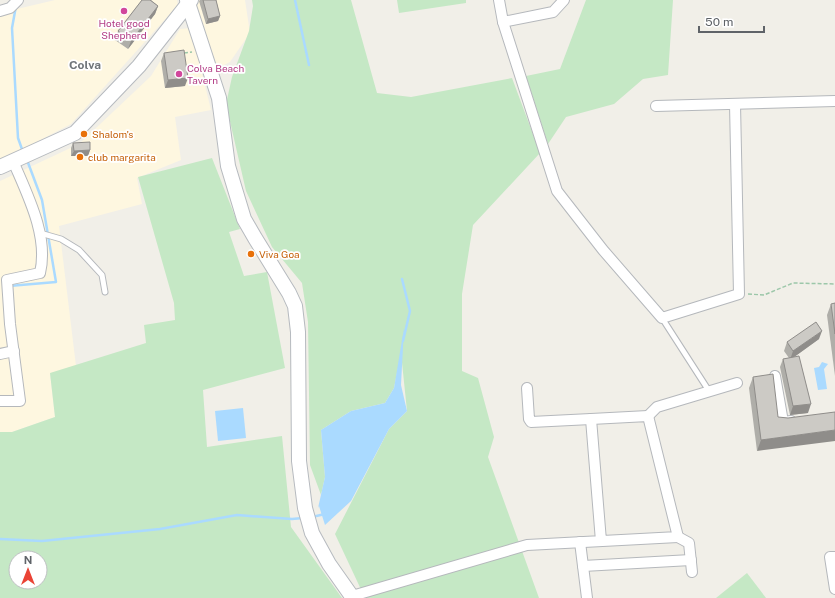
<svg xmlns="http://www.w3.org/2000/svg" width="835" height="598" font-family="'Public Sans',sans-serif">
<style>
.commercial{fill:#fef7e0}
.green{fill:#c5e8c5;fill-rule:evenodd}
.water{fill:#aadaff}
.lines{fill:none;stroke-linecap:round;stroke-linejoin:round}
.stream{stroke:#aadaff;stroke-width:2.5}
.lane-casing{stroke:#b5b8bc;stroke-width:7}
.street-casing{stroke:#b5b8bc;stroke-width:12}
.secondary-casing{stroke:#b6babf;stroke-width:16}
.path{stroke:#9cc7a9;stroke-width:1.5;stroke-dasharray:4 2;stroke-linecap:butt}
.lane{stroke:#fff;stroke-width:5}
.street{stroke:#fff;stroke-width:10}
.secondary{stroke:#fff;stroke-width:14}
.wall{fill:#afaea9}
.shaded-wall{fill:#8f8d8a}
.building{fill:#cccac5;stroke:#8f8d8a}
.hotel-dot{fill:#d1479c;stroke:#fff;stroke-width:1.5}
.food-dot{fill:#e8710a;stroke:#fff;stroke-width:1.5}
.labels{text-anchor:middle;stroke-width:3.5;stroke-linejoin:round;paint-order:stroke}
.hotel-label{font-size:10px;fill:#b23c85;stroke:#fff}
.food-label{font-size:10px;fill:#c56008;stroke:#fff;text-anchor:start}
.quarter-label{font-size:12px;font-weight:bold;fill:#70757a;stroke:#fff}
</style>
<rect width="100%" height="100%" fill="#f1efe8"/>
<g class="commercial">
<path d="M55 0H177L178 5 71 124 0 161V13Z"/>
<path d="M198 0H245L250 33 230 62 218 68 194 7Z"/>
<path d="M191 28 211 110 175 117 181 160 137 178 142 204 59 226 76 366 50 374 55 417 12 432H0V181L79 144 151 76 180 29Z"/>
</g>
<g class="green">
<path d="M252 0H351L377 93 411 97 512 78 540 153 473 225 462 294V371L478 378 494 437 488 457 539 598H365L335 534 389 429 407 411 401 353 394 388 385 403 351 411 321 430 325 477 321 495 310 465 308 322 302 283 272 247 246 191 226 104 232 77 249 31 253 6Z"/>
<path d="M397 0H466V3L399 13Z"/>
<path d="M586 0H673L668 75 643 79 614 104 566 117 548 144 526 76 560 69Z"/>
<path d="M212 158 240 229 229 232 244 276 267 272 285 368 203 390 207 447 282 436 291 527 342 598H0V432H12L55 417 50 373 146 343 144 325 175 320 174 303 138 177ZM16 558H40V582H16Z"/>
<path d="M747 573 766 598H716Z"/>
</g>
<g class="water">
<path d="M404 328 401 385 407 411 389 429 351 501 325 525 319 506 318 508 325 477 321 430 351 411 385 403 394 388Z"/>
<path d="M822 362 828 364 824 369 827 389 818 390 814 368 819 367Z"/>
<path d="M243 408 246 438 218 441 215 411Z"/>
</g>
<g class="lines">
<g class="stream">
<path d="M295 0 309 65"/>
<path d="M16 6 12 28 18 138 23 152"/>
<path d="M402 279 410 311 403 341"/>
<path d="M9 286 56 282 42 200 27 160"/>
<path d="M312 517 325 514"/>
<path d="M0 539 42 541 160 529 237 515 292 519 303 518"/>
</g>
<defs>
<g id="lane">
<path d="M40 233 61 239 79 250 102 275 105 292"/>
<path d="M662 318 709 391"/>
</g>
<g id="street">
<path d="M499 0 503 22 557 191 603 250 662 318 739 294 735 104"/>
<path d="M0 11 10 8 18 0"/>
<path d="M503 22 553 12 564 0"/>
<path d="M656 106 835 101"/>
<path d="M0 354 14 351"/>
<path d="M775 376 783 422 791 421"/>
<path d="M527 388 529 419 531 422 591 419"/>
<path d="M0 401H20L10 324 7 280 40 273C49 236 27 194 13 161"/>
<path d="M648 416 657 407 737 383"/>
<path d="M678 537 689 543 692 572"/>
<path d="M580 542 587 598"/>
<path d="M835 557H830L835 589"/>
<path d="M583 566 691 560"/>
<path d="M352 596 527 545 678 537 648 416 591 419 601 541"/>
</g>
<g id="secondary">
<path d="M187 0 219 98 228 166 244 219 255 238 289 293 295 306 298 332 299 461 305 508 312 533 329 564 353 598"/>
<path d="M0 167 75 133 139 66 191 0"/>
</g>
</defs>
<use href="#lane" class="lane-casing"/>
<use href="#street" class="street-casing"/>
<use href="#secondary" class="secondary-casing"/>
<g class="path">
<path d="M184 53 192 52"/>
<path d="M748 294 764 295 793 283 835 284"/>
</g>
<use href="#lane" class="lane"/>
<use href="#street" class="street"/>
<use href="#secondary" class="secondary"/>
</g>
<g class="wall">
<path d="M142 0H153H151L158 6 155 14 128 49 115 40 118 31Z"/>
<path d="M200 0H216L220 16 218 21 206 24 199 1Z"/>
<path d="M164 53 185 86 165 88 161 61Z"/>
<path d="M73 143 90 150 88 156H71V148Z"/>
<path d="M835 303V376L827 315 831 304Z"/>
<path d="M819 339 794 357 808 413 790 415 780 367 783 359 789 358 784 351 787 342Z"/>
<path d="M753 377 778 417 757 451 749 388Z"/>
</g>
<g class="shaded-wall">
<path d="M158 6 155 14 128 49 131 41Z"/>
<path d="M220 16 218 21 206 24 208 19Z"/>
<path d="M188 78 185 86 165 88 168 80Z"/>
<path d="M90 150 88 156H71L74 151Z"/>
<path d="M822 331 819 339 790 360 793 351Z"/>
<path d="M811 404 808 413 790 415 793 406Z"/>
<path d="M835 430V441L757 451 761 440Z"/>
</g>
<g class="building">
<path d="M142 0H150L158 6 131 41 118 31Z"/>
<path d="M203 0H216L220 16 208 19Z"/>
<path d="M184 50 188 78 168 80 164 53Z"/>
<path d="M90 142V150L74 151 73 143Z"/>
<path d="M835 303V334L831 304Z"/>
<path d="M816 322 822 331 793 351 787 342Z"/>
<path d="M799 356 811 404 793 406 783 359Z"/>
<path d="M773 374 778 417 788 418 835 412V430L761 440 753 377Z"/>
</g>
<g class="hotel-dot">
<circle cx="124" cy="11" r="4"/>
<circle cx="179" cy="74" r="4"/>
</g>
<g class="food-dot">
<circle cx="84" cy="134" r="4"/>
<circle cx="80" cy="157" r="4"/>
<circle cx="251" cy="254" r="4"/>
</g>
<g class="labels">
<g class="hotel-label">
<text x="124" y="27">Hotel good<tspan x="124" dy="12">Shepherd</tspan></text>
<text x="187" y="72" text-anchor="start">Colva Beach<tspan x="187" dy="12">Tavern</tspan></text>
</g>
<g class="food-label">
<text x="92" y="138">Shalom's</text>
<text x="88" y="161">club margarita</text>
<text x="259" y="258">Viva Goa</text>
</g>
<g class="quarter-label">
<text x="85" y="69">Colva</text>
</g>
</g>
<g transform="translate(28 570)"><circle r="19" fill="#ffffff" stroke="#bfc1c3"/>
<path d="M0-3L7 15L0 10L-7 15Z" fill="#ea4335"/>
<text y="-6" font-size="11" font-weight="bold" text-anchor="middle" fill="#5f6368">N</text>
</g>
<path d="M699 26v6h65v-6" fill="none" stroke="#5f6368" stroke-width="2"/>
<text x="705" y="26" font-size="12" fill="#5f6368" stroke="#ffffff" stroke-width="3" paint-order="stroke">50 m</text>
</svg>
